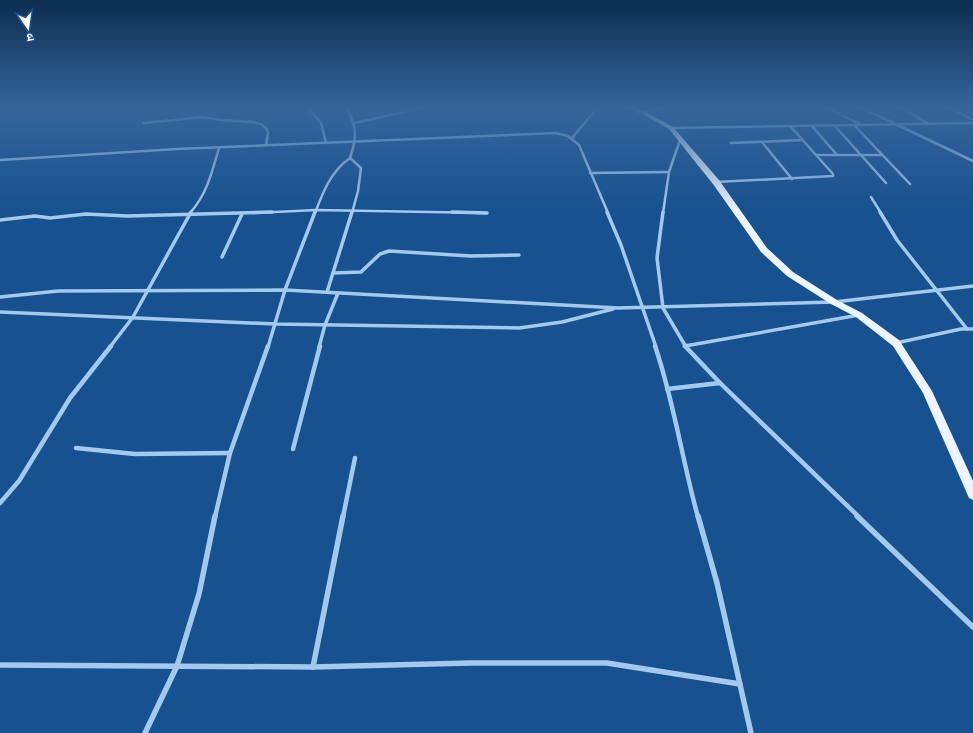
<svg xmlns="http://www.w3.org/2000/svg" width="973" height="733" font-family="'Space Grotesk','Noto Sans Devanagari',sans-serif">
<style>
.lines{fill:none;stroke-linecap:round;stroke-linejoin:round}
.minor-far3{stroke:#a3c9ef;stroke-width:2.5}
.minor-far2{stroke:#a3c9ef;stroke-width:3.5}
.minor-far1{stroke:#a3c9ef;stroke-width:4.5}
.minor{stroke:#a3c9ef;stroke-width:5.5}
.primary{fill:#ecf4ff;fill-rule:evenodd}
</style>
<rect width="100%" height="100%" fill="#17518f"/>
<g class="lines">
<g class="minor-far3">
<path d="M308 108 321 123 326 143"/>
<path d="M347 108C357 128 357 137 350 158L361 168 358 191 352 213"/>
<path d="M827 108 862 125"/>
<path d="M862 108 973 161"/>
<path d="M902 108 929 124"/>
<path d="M949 108 973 120"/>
<path d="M644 113 662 108"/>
<path d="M144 123 203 117 220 120 253 122 261 124 267 129 268 133 266 145"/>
<path d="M355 123 420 108"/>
<path d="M812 126 837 155"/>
<path d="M835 126 886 183"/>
<path d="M855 126 910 184"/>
<path d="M671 128 973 123"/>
<path d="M572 138 597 108"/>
<path d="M762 142 792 179"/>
<path d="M731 143 803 140"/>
<path d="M816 155H882"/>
<path d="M0 160 177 149 555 133 568 136 579 145 608 213"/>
<path d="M590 173 669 172"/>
<path d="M716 182 833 176V174L791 127"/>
<path d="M871 197 881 213"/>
<path d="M190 213C207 194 212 172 219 148"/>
<path d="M253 213 316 210 487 213"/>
<path d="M315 213C323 192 331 171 350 158"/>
<path d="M663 213 669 172 680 140"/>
</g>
<g class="minor-far2">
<path d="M452 212 487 213"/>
<path d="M607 212 621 245 656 347"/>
<path d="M663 212 657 258 663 308 686 347"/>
<path d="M880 212 897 240 967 329"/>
<path d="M0 220 35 216 50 218 86 214 127 216 272 212"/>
<path d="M222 257 242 214"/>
<path d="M333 273 361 272 380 254 389 251 471 256 519 255"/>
<path d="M327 292 352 212"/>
<path d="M0 297 58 291 285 290 618 308 834 302 973 286"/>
<path d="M0 312 275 324 519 328 562 322 613 309"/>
<path d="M896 343 961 329H973"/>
<path d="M685 346 859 315"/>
<path d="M110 347 133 317 191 212"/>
<path d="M268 347 285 290 315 212"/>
<path d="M319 347 325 325 338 293"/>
</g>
<g class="minor-far1">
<path d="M655 346C674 401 682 460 698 517"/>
<path d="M685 346 720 383 859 517"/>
<path d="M685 346H687"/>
<path d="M667 389 720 383"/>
<path d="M76 448 135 454 230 453"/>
<path d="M293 449 320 346"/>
<path d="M0 503 19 481 70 398 111 346"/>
<path d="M215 517 230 453 268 346"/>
<path d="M343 517 355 458"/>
</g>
<g class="minor">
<path d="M698 516 717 583 751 733"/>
<path d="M857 516 973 627"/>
<path d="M0 665 313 667 470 663H607L740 684"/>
<path d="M313 667 343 516"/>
<path d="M145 733 177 666 199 594 215 516"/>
</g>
<path class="primary" d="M625 108H636L646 112 673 127 719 180 767 248 793 272 837 300 862 313 899 340 932 391 973 481V500L969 498 923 393 893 346 856 317 831 304 787 276 761 252 713 184 669 129 642 114Z"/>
</g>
<linearGradient id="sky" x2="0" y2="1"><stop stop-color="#0d2d4f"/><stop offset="0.51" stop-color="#36659b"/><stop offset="1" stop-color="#36659b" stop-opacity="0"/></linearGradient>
<rect width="973" height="211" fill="url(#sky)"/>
<g transform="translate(28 28) rotate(167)" stroke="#17518f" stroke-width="3" paint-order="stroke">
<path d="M0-3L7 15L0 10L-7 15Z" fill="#ffffff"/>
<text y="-6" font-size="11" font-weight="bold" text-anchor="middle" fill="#ffffff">उ</text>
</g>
</svg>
